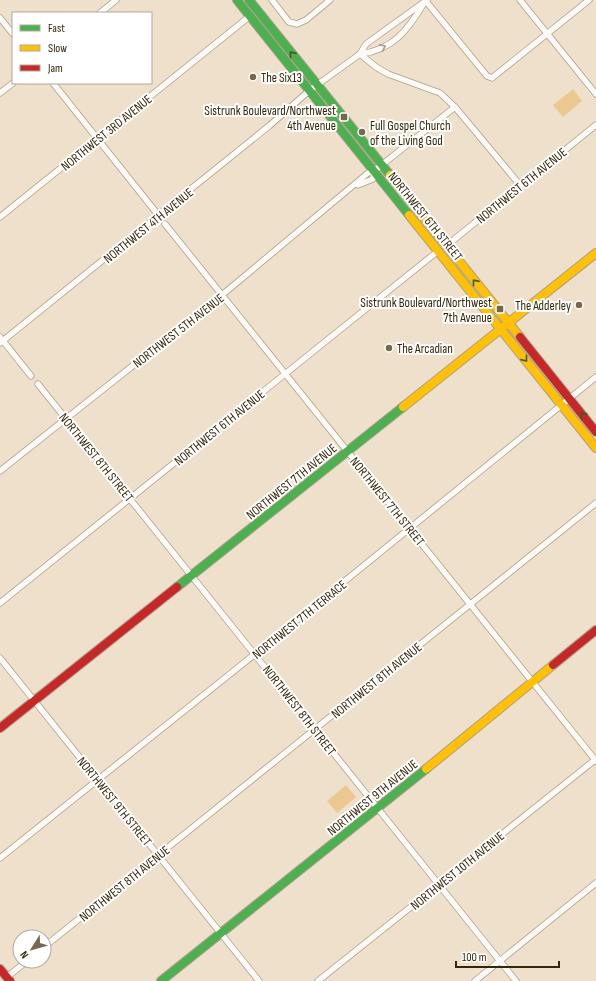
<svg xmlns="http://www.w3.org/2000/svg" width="596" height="981" font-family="'Sofia Sans Condensed',sans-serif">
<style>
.green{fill:#eac890}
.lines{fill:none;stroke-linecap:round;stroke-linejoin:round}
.street-casing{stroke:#ac9f88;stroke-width:7}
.fast-casing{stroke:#ac9f88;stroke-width:10}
.slow-casing{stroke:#ac9f88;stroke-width:10}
.jam-casing{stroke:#ac9f88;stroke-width:10}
.street{stroke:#fcfaf7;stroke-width:5.5}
.fast{stroke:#4caf50;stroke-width:8}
.slow{stroke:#ffc107;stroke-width:8}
.jam{stroke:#c62828;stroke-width:8}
.oneway{stroke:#a39b8c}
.oneway2{stroke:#3f5d26}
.poi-dot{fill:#76684e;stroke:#fff;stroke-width:1.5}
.labels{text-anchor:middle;stroke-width:4;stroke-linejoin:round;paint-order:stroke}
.poi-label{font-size:13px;fill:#36270a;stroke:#fff;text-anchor:start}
.street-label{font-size:13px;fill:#36270a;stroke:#fff}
</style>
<rect width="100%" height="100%" fill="#eee0cb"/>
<g class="green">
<path d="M573 89 582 101 563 117 553 105Z"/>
<path d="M346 785 356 797 337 813 327 801Z"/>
</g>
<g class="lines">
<defs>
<g id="street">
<path d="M272 0 289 22 297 24 306 20 330 0"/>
<path d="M425 0 487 76 492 78 589 0"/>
<path d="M520 0 596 94"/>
<path d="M100 13 116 0"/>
<path d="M0 18 13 34"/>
<path d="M360 54 376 67 388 74 440 93 455 107 520 185"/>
<path d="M360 54C393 50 408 30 424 3"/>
<path d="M53 83 159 216"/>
<path d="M0 93 13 83"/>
<path d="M358 185 373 179 374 171"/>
<path d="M0 217 250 16"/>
<path d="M165 224 596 761"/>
<path d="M446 246 596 125"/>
<path d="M0 337 31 376"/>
<path d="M0 343 269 126 310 90 360 54 366 44 427 0"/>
<path d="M38 384 516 981"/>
<path d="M0 471 222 295 368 173 374 171 455 107"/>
<path d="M0 603 438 251"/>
<path d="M0 658 259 981"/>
<path d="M0 858 255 654 596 377"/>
<path d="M44 947 596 503"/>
<path d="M7 977 27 961"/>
<path d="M318 981 596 759"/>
<path d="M475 981 596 883"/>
</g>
<g id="fast">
<path d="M237 0 409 215"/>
<path d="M249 0 390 175"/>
<path d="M177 587 403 407"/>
<path d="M161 981 426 769"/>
</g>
<g id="slow">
<path d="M390 175 520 337"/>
<path d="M409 215 596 448"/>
<path d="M403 407 596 253"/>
<path d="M426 769 553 665"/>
</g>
<g id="jam">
<path d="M520 337 596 432"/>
<path d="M553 665 596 630"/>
<path d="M0 728 177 587"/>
<path d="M0 969 10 981"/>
</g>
</defs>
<use href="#street" class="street-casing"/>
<use href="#fast" class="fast-casing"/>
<use href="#slow" class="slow-casing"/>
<use href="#jam" class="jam-casing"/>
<use href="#street" class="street"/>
<use href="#fast" class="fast"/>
<use href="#slow" class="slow"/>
<use href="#jam" class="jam"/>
</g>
<defs><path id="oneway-chevron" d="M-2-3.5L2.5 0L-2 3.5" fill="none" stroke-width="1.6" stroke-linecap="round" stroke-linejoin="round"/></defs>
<use class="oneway" href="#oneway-chevron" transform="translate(383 47) rotate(-25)"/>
<g class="oneway2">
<use href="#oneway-chevron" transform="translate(292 54) rotate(-129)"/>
<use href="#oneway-chevron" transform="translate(475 282) rotate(-129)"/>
<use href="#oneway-chevron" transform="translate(525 359) rotate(51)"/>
<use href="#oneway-chevron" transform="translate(583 415) rotate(-129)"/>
</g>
<g class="poi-dot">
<circle cx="253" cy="77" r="4"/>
<rect x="340" y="113" width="8" height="8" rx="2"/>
<circle cx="362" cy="132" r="4"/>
<circle cx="579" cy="305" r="4"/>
<rect x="496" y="305" width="8" height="8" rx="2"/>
<circle cx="389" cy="348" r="4"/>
</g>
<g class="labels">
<g class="poi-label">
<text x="261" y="82">The Six13</text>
<text x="336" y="115" text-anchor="end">Sistrunk Boulevard/Northwest<tspan x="336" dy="15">4th Avenue</tspan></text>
<text x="370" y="130">Full Gospel Church<tspan x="370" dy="15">of the Living God</tspan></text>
<text x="492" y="307" text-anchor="end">Sistrunk Boulevard/Northwest<tspan x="492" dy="15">7th Avenue</tspan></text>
<text x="571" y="310" text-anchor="end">The Adderley</text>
<text x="397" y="353">The Arcadian</text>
</g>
<g class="street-label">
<text transform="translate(106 132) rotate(-39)" y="5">NORTHWEST 3RD AVENUE</text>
<text transform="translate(521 185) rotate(-39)" y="5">NORTHWEST 6TH AVENUE</text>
<text transform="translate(426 216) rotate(51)" y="5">NORTHWEST 6TH STREET</text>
<text transform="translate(148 225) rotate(-39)" y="5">NORTHWEST 4TH AVENUE</text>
<text transform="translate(178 330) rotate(-38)" y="5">NORTHWEST 5TH AVENUE</text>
<text transform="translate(219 427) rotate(-39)" y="5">NORTHWEST 6TH AVENUE</text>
<text transform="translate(97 457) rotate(51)" y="5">NORTHWEST 8TH STREET</text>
<text transform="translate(291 481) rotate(-39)" y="5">NORTHWEST 7TH AVENUE</text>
<text transform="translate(388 501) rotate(51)" y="5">NORTHWEST 7TH STREET</text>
<text transform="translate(299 619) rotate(-39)" y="5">NORTHWEST 7TH TERRACE</text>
<text transform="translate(376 680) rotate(-39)" y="5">NORTHWEST 8TH AVENUE</text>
<text transform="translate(300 710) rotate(52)" y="5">NORTHWEST 8TH STREET</text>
<text transform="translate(372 797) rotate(-39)" y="5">NORTHWEST 9TH AVENUE</text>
<text transform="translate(115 801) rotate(51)" y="5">NORTHWEST 9TH STREET</text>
<text transform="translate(457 870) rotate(-39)" y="5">NORTHWEST 10TH AVENUE</text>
<text transform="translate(124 883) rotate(-39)" y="5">NORTHWEST 8TH AVENUE</text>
</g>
</g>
<rect x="12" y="12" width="140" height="72" fill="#ffffff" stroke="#afa99d"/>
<rect x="20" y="25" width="20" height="6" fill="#4caf50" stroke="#afa99d"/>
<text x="48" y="32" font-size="12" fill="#36270a">Fast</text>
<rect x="20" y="45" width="20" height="6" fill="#ffc107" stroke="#afa99d"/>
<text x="48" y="52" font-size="12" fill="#36270a">Slow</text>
<rect x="20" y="65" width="20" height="6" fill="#c62828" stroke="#afa99d"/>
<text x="48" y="72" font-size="12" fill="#36270a">Jam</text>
<g transform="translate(32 949) rotate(233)"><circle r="19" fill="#ffffff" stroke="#afa99d"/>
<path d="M0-3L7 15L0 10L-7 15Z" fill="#76684e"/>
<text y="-6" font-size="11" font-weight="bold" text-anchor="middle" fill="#36270a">N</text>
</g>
<path d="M456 961v6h103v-6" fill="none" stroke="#36270a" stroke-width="2"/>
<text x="462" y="961" font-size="12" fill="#36270a" stroke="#ffffff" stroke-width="3" paint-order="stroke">100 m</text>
</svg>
